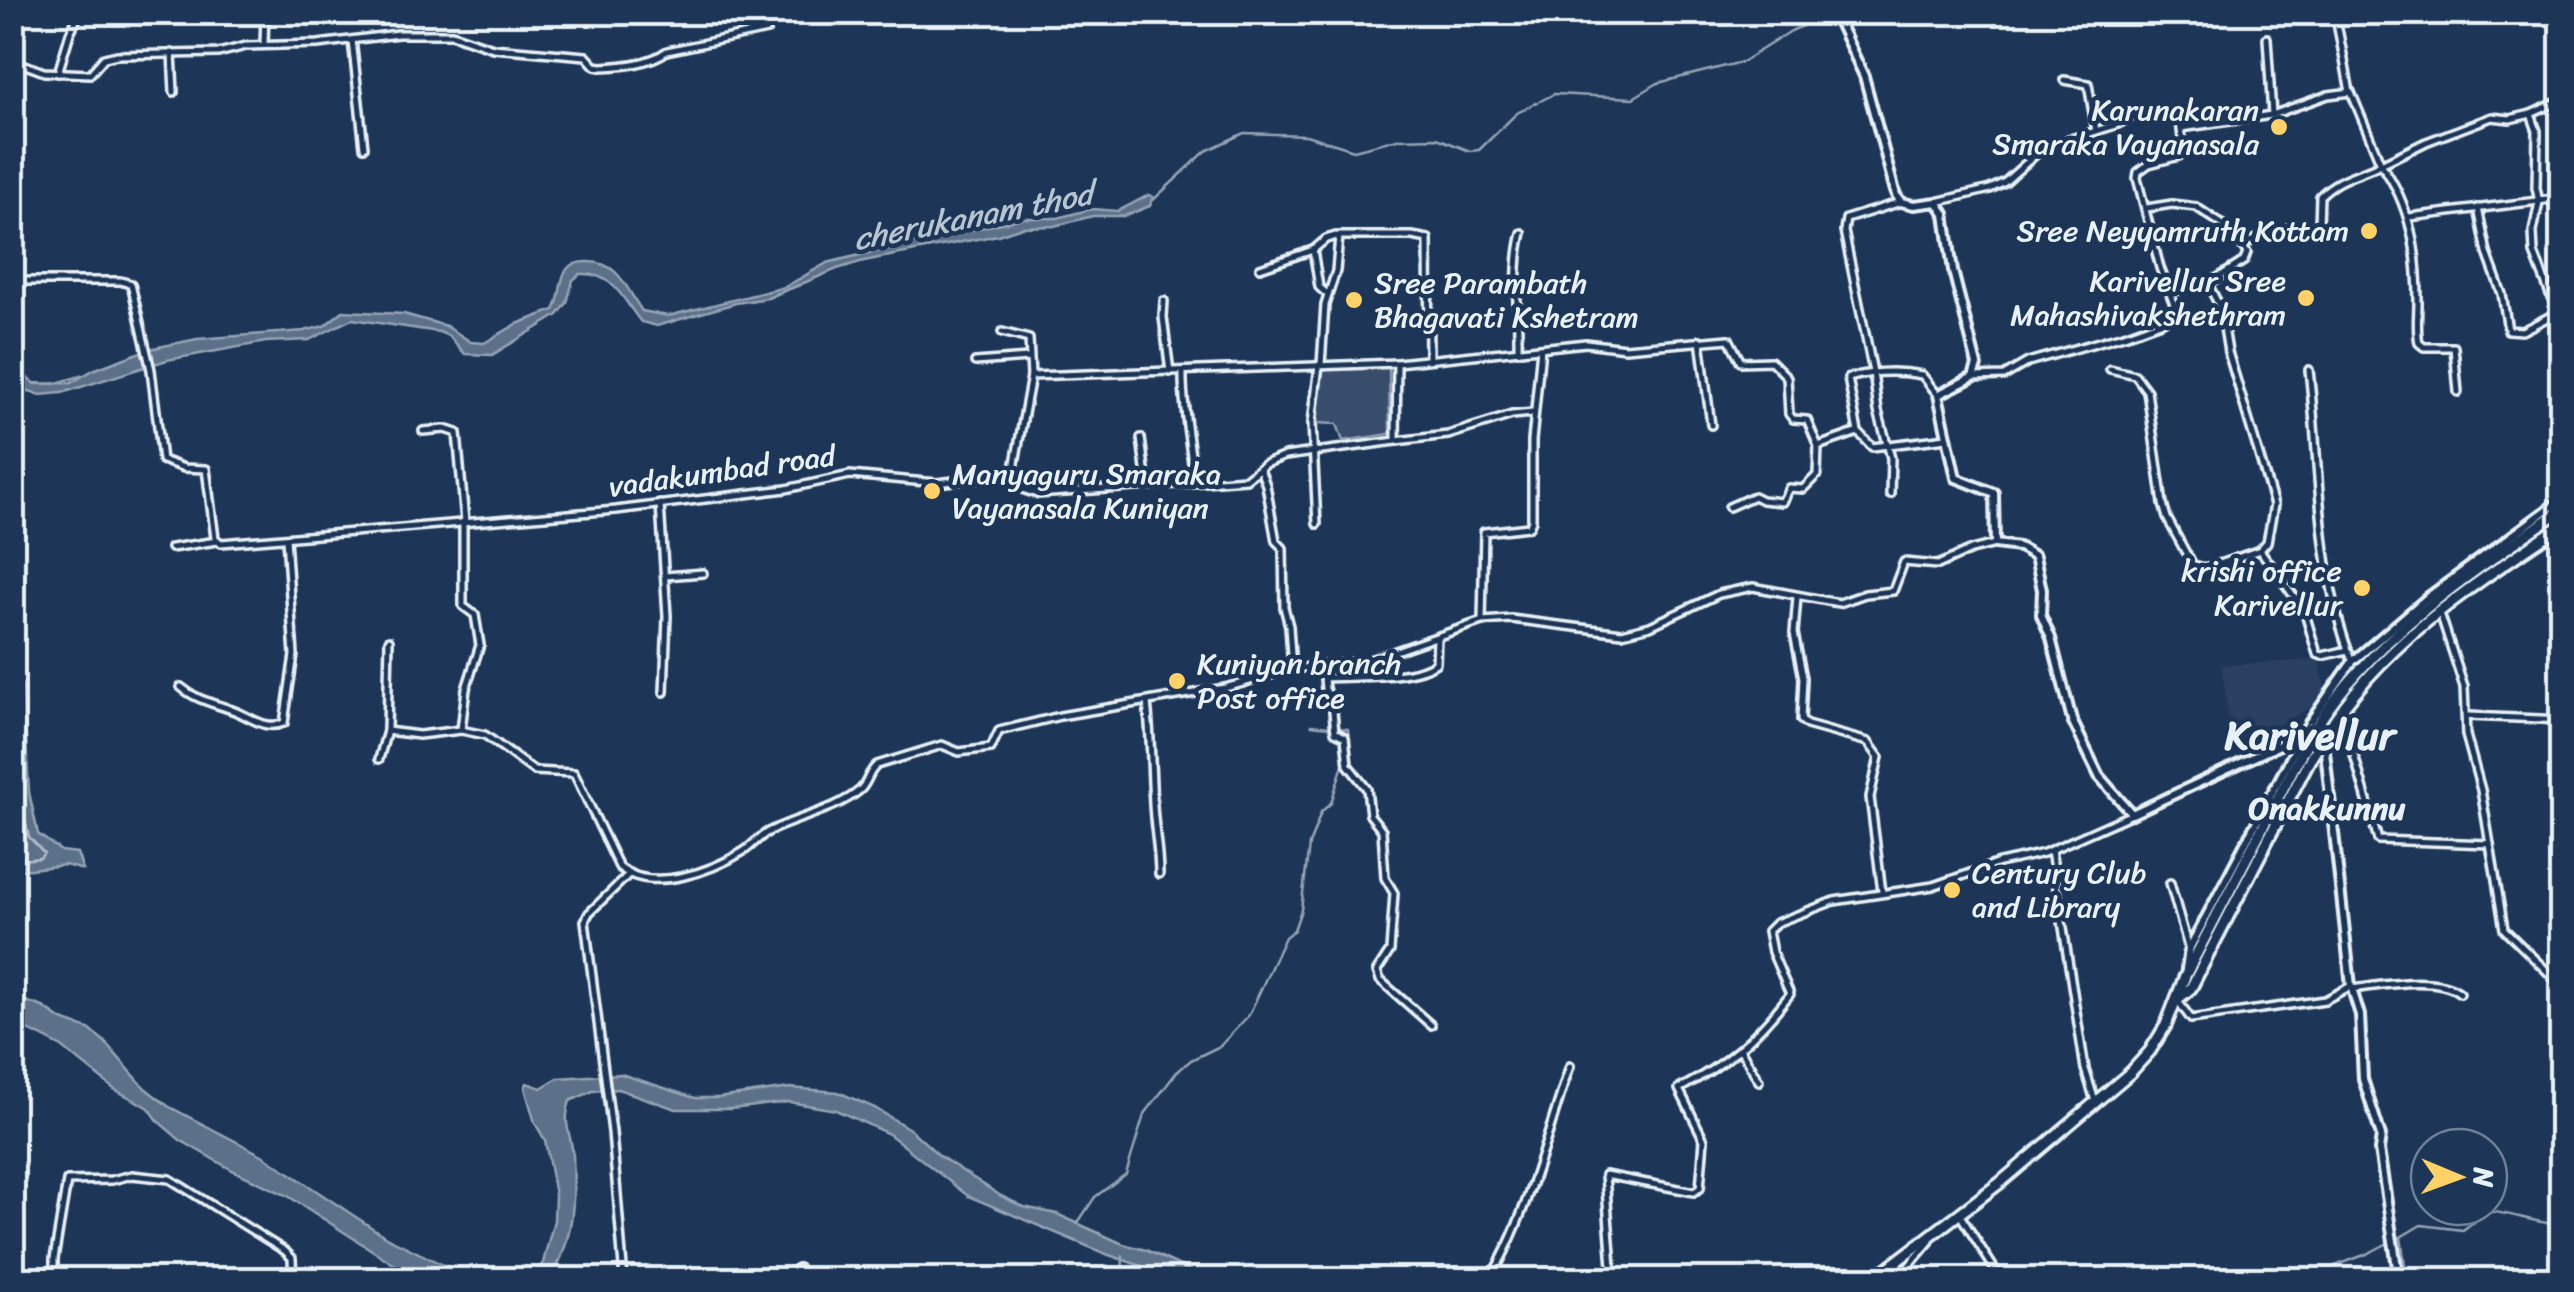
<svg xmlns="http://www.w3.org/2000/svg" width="2574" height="1292" font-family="Sriracha,sans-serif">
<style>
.built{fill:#2a4162}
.green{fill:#374d6c;stroke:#909fb2;stroke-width:2.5}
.water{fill:#5d7089;stroke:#95a4b5;stroke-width:2.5}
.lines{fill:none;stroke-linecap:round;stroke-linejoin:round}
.shore{stroke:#b0bdcc;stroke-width:2.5}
.stream{stroke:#95a4b5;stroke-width:2.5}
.minor-casing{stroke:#e8f1f8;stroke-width:12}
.tertiary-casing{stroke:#e8f1f8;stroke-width:14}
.secondary-casing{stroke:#e8f1f8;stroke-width:14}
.trunk-casing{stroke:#e8f1f8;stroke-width:16}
.minor{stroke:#1d3557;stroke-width:5}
.tertiary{stroke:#1d3557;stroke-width:6}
.secondary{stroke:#1d3557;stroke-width:6}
.trunk{stroke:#1d3557;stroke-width:9}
.trunk-bridge-casing{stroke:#e8f1f8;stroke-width:16;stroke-linecap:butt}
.trunk-bridge{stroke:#1d3557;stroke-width:9}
.poi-dot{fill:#ffd166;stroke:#1d3557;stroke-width:4}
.labels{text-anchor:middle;stroke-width:9;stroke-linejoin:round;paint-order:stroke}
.poi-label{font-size:30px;fill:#e8f1f8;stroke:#1d3557;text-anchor:end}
.street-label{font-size:30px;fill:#e8f1f8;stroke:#1d3557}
.water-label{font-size:32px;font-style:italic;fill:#b7c4d1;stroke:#1d3557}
.neighbourhood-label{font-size:32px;font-weight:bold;fill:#e8f1f8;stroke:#1d3557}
.district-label{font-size:40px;font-weight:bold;fill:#e8f1f8;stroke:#1d3557}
</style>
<rect width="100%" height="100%" fill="#1d3557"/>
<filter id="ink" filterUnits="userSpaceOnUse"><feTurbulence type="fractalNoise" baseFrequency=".01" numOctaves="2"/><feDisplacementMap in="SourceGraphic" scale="20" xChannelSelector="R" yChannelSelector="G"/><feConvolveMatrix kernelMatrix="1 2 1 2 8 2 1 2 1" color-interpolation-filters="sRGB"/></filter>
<g filter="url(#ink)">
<path class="built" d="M2319 660 2327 697 2234 753 2221 665Z"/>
<path class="green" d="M1389 366 1390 434 1343 441 1337 424 1315 423 1321 369Z"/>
<g class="water">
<path d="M1149 195 1153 197 1150 206 1125 216H1093L1054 226 1022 227 998 235 864 261 837 269 768 298 736 303 657 326 641 322C623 300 614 272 580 274L573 280 567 303 558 315 492 355 465 354 449 336 439 332 352 319 309 340 266 342 167 360 62 393 40 395 13 385 12 367 36 384 71 383 93 370 149 349 197 339 304 331 324 326 343 311 404 314 446 326 471 342 484 343 517 324 554 310C561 298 559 284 565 272 570 264 577 262 586 262 619 260 627 290 642 311L668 316 785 287 827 263 847 258 1023 218H1057L1092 209 1118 211Z"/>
<path d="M23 685 29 792 38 834 61 851 77 853 83 870 65 865 13 871 12 707Z"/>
<path d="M13 997 43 1007 62 1020 89 1029 104 1041 145 1088 168 1106 264 1156 386 1237 472 1279H429L395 1265 288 1196 232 1170 180 1140 159 1122 149 1108 114 1089 62 1047 13 1022Z"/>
<path d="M621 1074 695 1098H717L790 1088 838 1092 875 1108 911 1130 941 1157 1001 1196 1024 1207 1057 1214 1123 1244 1146 1250 1208 1279H1180L1106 1254 968 1196 889 1134 836 1110 789 1102 731 1109H676L618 1089 593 1091 570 1101C562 1122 571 1134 573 1155 575 1197 574 1241 551 1277L531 1279 543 1263 554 1220 555 1195 545 1140 535 1123 525 1088 527 1083 541 1088 558 1078Z"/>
</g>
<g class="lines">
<path class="shore" d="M12 708 19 795 29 837 44 853 40 858 12 861"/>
<g class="stream">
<path d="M1151 202 1206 151 1244 133 1306 135 1354 150 1397 139 1437 138 1470 151 1479 150 1517 113 1554 94 1633 98 1658 83 1742 62 1791 31 1831 13"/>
<path d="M775 294 800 285"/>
<path d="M33 383 53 384 84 375"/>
<path d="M1311 725 1348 729V745"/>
<path d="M1077 1224 1095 1197 1126 1174 1144 1115 1176 1073 1191 1060 1220 1046 1249 1015 1285 937 1294 930 1301 910 1309 845 1321 812 1331 803 1345 758"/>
<path d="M2401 1237 2407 1280"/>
<path d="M2399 1238 2421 1225 2463 1230C2471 1224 2481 1215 2490 1212 2498 1210 2545 1225 2562 1225"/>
<path d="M1122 1280 1123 1256"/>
<path d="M2298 1280 2367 1254 2388 1243"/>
</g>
<defs>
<g id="minor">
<path d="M2335 12 2350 92"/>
<path d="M2267 38 2272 115"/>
<path d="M352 40 364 147"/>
<path d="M264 44 265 12"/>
<path d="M172 53 174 92"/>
<path d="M12 60 44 72 90 74 104 58 117 55 218 53 246 46 318 44 398 34H452L493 48 586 56 595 66 601 67C623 66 649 64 667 51L767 30 766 12"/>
<path d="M58 73 70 33 80 12"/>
<path d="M2064 80 2088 84 2096 131"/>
<path d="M2531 114 2537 131 2536 188 2539 202 2533 232 2534 253 2562 325"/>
<path d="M1937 202 1990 189 2005 182 2043 148 2118 124 2141 112 2171 111 2177 116 2181 128 2272 115 2328 95 2351 92 2381 164 2426 142 2492 117 2510 119 2531 114 2562 100"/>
<path d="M2147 208 2172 204 2196 207 2234 232 2247 253 2244 261 2208 284 2170 292"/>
<path d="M2478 208 2487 253 2502 294 2508 330 2522 331 2562 310"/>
<path d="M2409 217 2562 198"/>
<path d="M2243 244 2294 226 2304 230 2319 225 2320 196C2339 177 2358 175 2381 164 2411 205 2418 253 2418 303 2418 316 2416 329 2419 343L2424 347H2454L2458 392"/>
<path d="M1260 268 1313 250"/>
<path d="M12 281H120L131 284 151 370 162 460 184 468 206 469 215 538 221 543 616 510 786 489 850 475 937 483 1013 474 1022 489 1037 494 1246 479 1265 464 1285 456 1396 441 1397 363 1586 343 1625 348 1729 339 1741 362 1771 361 1787 377 1789 414 1793 419 1807 420 1818 446 1858 432 1872 447 1947 438"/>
<path d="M2208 284 2221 309 2228 352 2274 505 2267 542 2260 550 2304 610 2317 654 2322 656 2348 650 2353 661"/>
<path d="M1327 294 1319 287 1313 250 1326 239 1336 236"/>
<path d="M1164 301 1163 317 1170 372"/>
<path d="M1002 332 1029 339 1031 376"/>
<path d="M1700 340 1711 425"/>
<path d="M1518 351C1519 311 1512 272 1522 233"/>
<path d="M975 362 1028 358"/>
<path d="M1321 365 1325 305 1336 271 1339 236H1412L1428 239 1429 358"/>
<path d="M2110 369 2135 375 2147 391 2163 504 2167 518 2193 566 2205 569 2260 550"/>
<path d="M2309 370C2320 464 2316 560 2348 650"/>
<path d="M1183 371C1182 409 1191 444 1194 482"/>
<path d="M1973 377 2004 376 2028 362 2127 334 2163 321 2177 312 2160 268 2137 178 2138 172 2149 164 2179 156 2183 149 2181 129"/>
<path d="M423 431 445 429 457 433 465 522"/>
<path d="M1858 432 1848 378C1874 371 1896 370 1922 375L1938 395"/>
<path d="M1141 438 1147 485"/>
<path d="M1396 441 1448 435 1512 415 1533 413"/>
<path d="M1260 469 1266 485 1276 541 1283 548 1284 607 1289 626 1292 669"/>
<path d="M1013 474 1031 376 1397 363"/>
<path d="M1890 494 1891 458 1878 411 1873 372 1844 231 1846 219 1901 202"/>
<path d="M660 504 667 616 664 692"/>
<path d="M1729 507 1754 496 1762 500 1782 502 1789 488 1803 489 1817 475 1818 446"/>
<path d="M463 522V606L475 615 480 645 466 689 461 730 485 735 534 771 574 773 619 867C652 894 712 871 744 851 752 846 759 837 768 832 796 817 835 811 860 790 868 783 868 772 877 765L942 745 959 752 991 748 999 731 1060 716 1225 688 1292 669 1367 661 1482 621 1511 619 1622 633 1650 626 1719 594 1753 587 1839 603 1865 594 1893 591 1904 562 1938 565 1971 550 1995 544"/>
<path d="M1317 524 1312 423 1319 365"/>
<path d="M171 548 217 541"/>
<path d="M665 576 703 573"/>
<path d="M1797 597 1794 633 1803 678 1801 720 1807 725 1868 742 1879 757 1870 797 1882 892"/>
<path d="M2440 613 2464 687 2466 735 2481 790 2504 929 2562 986"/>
<path d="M1482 621 1484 532 1529 527 1532 520V441L1541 348"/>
<path d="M1326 665 1324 678C1354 676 1411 680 1436 663L1437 638"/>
<path d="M1324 678 1325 689 1332 701 1335 732 1345 737 1348 765 1367 789 1370 815 1382 830 1385 878 1394 893 1390 951 1377 971 1380 980 1431 1025"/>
<path d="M181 687C196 700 213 703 232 710 250 716 264 731 284 723L294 655 286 538"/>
<path d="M1147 702C1151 737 1151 770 1153 804 1154 828 1159 850 1159 874"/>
<path d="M2468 716 2562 720"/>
<path d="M387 731 389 640"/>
<path d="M2325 751 2344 719 2378 840 2490 844"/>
<path d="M379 759 387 731 419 735 461 730"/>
<path d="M2051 850 2085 1069 2095 1101"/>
<path d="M2170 883 2188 947"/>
<path d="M2351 989C2379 986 2438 974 2460 993"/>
<path d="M2178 1001 2191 1019 2325 1000 2351 986"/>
<path d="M1740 1049 1759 1081"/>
<path d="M1960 1215 1997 1273 2014 1276 2016 1280"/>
<path d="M60 1280 54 1268V1259L67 1181 112 1180 132 1175 170 1179 285 1251 292 1258 293 1280"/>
<path d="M624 1280 612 1132 585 921 589 913 629 874"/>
<path d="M1489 1280C1525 1224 1548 1130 1570 1066"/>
<path d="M1613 1280 1605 1175 1694 1192 1700 1188 1704 1140 1679 1089C1728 1063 1757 1037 1790 994L1772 952 1768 931 1776 923 1834 901 1933 886 1999 863 2044 853 2132 814"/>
<path d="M1897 1280 1930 1241"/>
</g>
<g id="tertiary">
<path d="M1834 12 1864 76 1896 195 1901 202 1914 205 1937 202 1945 214 1953 271 1977 365 1973 377 1938 395 1956 478 1994 493 1995 544 2019 547 2035 556 2042 590 2041 615 2051 638 2072 720 2099 776 2132 814 2303 734 2325 751 2351 986 2360 1015 2363 1079 2381 1136 2379 1150 2399 1280"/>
<path d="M2186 969 2189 949 2309 723 2353 661 2427 598 2562 499"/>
</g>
<path id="secondary" d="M780 1280 798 1269 804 1280"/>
<g id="trunk">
<path d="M2316 727C2372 637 2475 570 2562 510"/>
<path d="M2326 733C2380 644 2476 583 2562 525"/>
<path d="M2179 998 2191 988 2311 757"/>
<path d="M1872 1280 2001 1182 2131 1072 2150 1051 2166 1025 2185 976 2302 752"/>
</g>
</defs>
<use href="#minor" class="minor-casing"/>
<use href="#tertiary" class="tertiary-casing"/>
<use href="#secondary" class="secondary-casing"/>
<use href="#trunk" class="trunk-casing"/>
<use href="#minor" class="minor"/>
<use href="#tertiary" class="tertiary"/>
<use href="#secondary" class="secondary"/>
<use href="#trunk" class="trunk"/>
<defs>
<g id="trunk-bridge">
<path d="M2302 752 2316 727"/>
<path d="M2311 757 2326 733"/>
</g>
</defs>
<use href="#trunk-bridge" class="trunk-bridge-casing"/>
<use href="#trunk-bridge" class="trunk-bridge"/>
</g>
</g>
<g class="poi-dot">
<circle cx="2279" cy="127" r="10"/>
<circle cx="2369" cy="231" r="10"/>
<circle cx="2306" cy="298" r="10"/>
<circle cx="1354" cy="300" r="10"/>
<circle cx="932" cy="491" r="10"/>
<circle cx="2362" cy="588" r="10"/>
<circle cx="1177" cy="681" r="10"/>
<circle cx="1952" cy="890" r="10"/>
</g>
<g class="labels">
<g class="poi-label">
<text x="2259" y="120">Karunakaran<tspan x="2259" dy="34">Smaraka Vayanasala</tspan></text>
<text x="2349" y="241">Sree Neyyamruth Kottam</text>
<text x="2286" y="291">Karivellur Sree<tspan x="2286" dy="34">Mahashivakshethram</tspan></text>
<text x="1374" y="293" text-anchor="start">Sree Parambath<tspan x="1374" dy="34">Bhagavati Kshetram</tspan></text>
<text x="952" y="484" text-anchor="start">Manyaguru Smaraka<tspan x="952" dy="34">Vayanasala Kuniyan</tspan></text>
<text x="2342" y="581">krishi office<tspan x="2342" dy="34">Karivellur</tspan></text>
<text x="1197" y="674" text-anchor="start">Kuniyan branch<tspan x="1197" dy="34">Post office</tspan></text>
<text x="1972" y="883" text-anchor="start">Century Club<tspan x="1972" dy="34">and Library</tspan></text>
</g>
<g class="street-label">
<text transform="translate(722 471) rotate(-8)" y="10">vadakumbad road</text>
</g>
<g class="water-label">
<text transform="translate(973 216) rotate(-11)" y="11">cherukanam thod</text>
</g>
<g class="neighbourhood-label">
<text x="2327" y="819">Onakkunnu</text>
</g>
<g class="district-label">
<text x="2310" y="749">Karivellur</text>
</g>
</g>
<rect width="2574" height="1292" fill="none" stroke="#1d3557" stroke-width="50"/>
<rect x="25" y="25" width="2524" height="1242" fill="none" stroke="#e8f1f8" stroke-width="4" filter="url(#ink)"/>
<g transform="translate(2459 1177) rotate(91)"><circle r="48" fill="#1d3557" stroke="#6e8097" stroke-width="2.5"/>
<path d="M0-8L18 38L0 25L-18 38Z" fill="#ffd166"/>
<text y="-15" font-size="28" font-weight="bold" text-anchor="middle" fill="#e8f1f8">N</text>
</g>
</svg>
